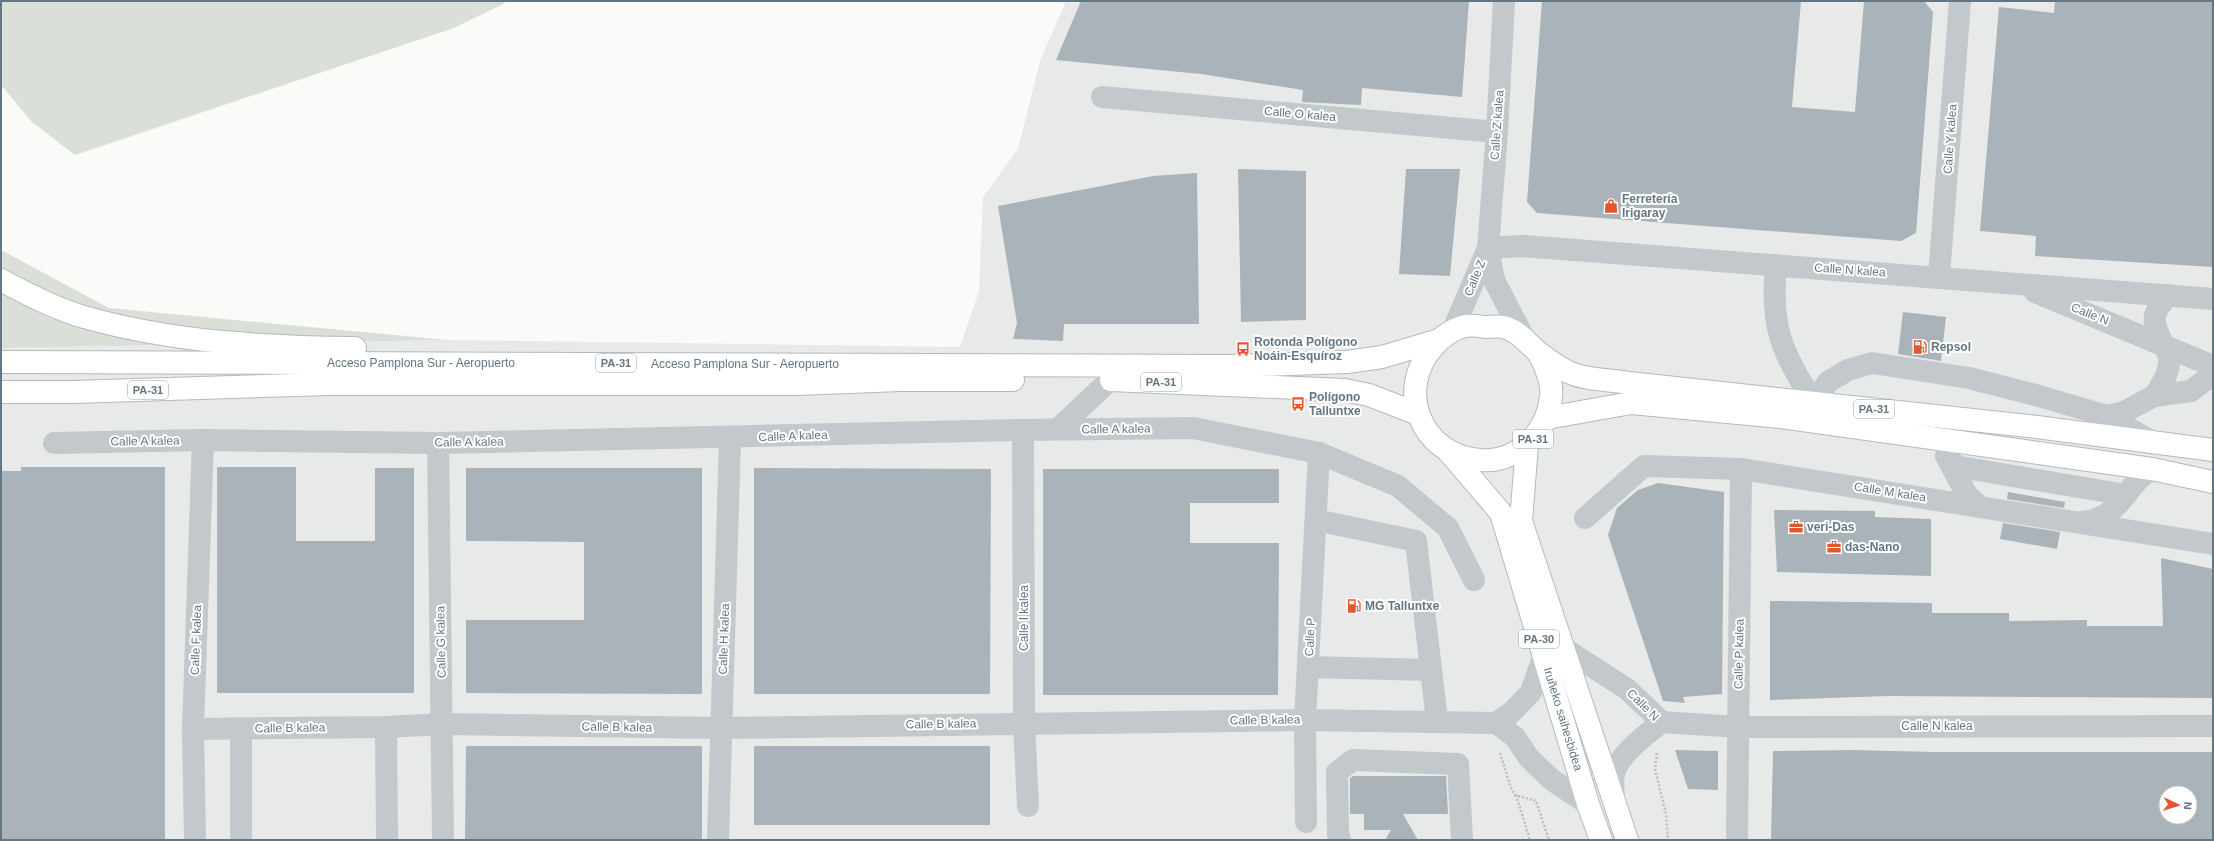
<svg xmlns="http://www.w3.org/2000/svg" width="2214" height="841" font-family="Arial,sans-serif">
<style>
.built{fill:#e8e9e9;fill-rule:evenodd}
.green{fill:#dadfd7}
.building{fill:#aab3b9;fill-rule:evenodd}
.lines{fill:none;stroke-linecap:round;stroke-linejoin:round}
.highway-casing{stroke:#b4b9bd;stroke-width:24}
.path{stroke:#bbbfc2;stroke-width:2.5;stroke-dasharray:2 2;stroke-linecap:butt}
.minor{stroke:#c3c8cc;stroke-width:22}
.highway{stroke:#fff;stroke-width:22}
.labels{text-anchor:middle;stroke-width:4;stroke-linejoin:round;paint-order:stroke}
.shield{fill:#fff;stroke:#939fa8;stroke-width:1}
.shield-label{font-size:11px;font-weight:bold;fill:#657683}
.street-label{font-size:12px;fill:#657683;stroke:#fff}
.poi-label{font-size:12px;font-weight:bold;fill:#657683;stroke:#fff;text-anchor:start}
</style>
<rect width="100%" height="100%" fill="#fafaf8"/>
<path class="built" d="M1066 1H2213V840H1V348L448 340 960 347 979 291 983 197 1018 149 1040 61ZM2166 793H2190V817H2166Z"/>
<g class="green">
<path d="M1 1H503L505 3 454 28 75 155 32 122 1 85Z"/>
<path d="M1 250 109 308 448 340 1 348Z"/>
</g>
<g class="building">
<path d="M1081 1H1469L1462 97 1362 88 1361 105 1302 102 1303 90 1201 74 1056 60Z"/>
<path d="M1542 1H1801L1792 107 1855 112 1864 1H1924L1933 12 1916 233 1901 241 1537 213 1527 202Z"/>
<path d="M2055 1H2213V267L2035 256 2036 236 1980 231 1999 7 2054 13Z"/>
<path d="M1238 169 1306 171V320L1241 322Z"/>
<path d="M1406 169H1460L1450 276 1399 274Z"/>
<path d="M1197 173 1199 324H1064L1063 341 1013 339 1017 323 998 206 1153 176Z"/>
<path d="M1903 312 1946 317 1941 361 1898 354Z"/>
<path d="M21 467H165V840H1V471H21Z"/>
<path d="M217 467H296V541H375V468H414V693H217Z"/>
<path d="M466 468H702V694L466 693V620H584V542L466 541Z"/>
<path d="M754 468 991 469 990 694H754Z"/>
<path d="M1043 469H1279V503H1190V543H1279L1278 695H1043Z"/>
<path d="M1658 483 1724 492 1722 694 1683 697 1685 703 1663 701 1608 535 1617 508 1638 490Z"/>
<path d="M2008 492 2065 502 2064 508 2007 499Z"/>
<path d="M1774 510 1875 511V517L1931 519V576L1777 572Z"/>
<path d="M2003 523 2060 532 2057 549 2000 539Z"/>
<path d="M2161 558 2213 569V698L1888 696 1770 700V601L1932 603V613H2009V621L2087 620V626H2163Z"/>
<path d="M466 746H702V840H465Z"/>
<rect x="754" y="746" width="236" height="79"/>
<path d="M1675 750 1718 751V790L1688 789Z"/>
<path d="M1854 750 1933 752H2213V840H1771L1773 751ZM2166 793H2190V817H2166Z"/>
<path d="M1353 776H1446L1448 814H1403L1418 840H1385L1391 830H1364V814H1350V778Z"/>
</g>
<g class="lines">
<defs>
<g id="highway">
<path d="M1 280C25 293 58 310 84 317 172 342 263 347 355 348"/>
<path d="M1539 354C1546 367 1553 382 1551 397 1547 433 1517 463 1480 460 1421 456 1395 390 1433 347 1441 337 1454 328 1466 326 1472 325 1479 326 1485 327 1490 327 1497 326 1503 327 1518 330 1528 344 1539 353 1548 360 1562 370 1573 374 1588 380 1613 380 1629 383L2037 427 2213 450"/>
<path d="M1 362 1230 366 1347 362 1382 357 1439 340"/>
<path d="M1111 380 1345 390 1369 395 1418 414"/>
<path d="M1 392H73L329 384H798L900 380H1013"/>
<path d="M1547 418 1631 403 1781 417 2152 469 2213 482"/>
<path d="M1527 445 1521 521 1627 840"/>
<path d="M1449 452 1501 513 1588 804 1601 840"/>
</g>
</defs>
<use href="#highway" class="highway-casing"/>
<g class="path">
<path d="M1500 753 1511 788 1515 795 1536 801 1549 840"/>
<path d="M1657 753 1655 769 1666 814 1668 840"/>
<path d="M1516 795 1530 840"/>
</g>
<g class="minor">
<path d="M1504 1 1497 132 1488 248 1494 280 1524 338"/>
<path d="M1102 97 1497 132"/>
<path d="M1488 248 1522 246 2213 299"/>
<path d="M1776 265C1770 324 1781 353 1814 402L1828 382 1848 370 1872 363 1969 378 2039 396 2107 416 2153 442"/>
<path d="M1939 276 1960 1"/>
<path d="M2035 292 2213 366"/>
<path d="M1452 332 1488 248"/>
<path d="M2154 396C2161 385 2170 373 2169 359 2169 355 2167 351 2165 348 2154 324 2147 317 2169 295"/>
<path d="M2107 416 2124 412 2154 396 2191 391 2213 374"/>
<path d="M1058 429 1110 380"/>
<path d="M1023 430 1024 723 1028 806"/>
<path d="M54 443 203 440 438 443 1023 430 1193 428 1319 453 1398 486 1448 528 1474 580"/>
<path d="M438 443 443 840"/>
<path d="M1946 456 1967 495 1980 507"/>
<path d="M1950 462 1960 467 2126 495"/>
<path d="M1585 518 1644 466 1741 469 2213 544"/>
<path d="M1316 520 1416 541 1437 721"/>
<path d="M2083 522C2123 517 2123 486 2152 469"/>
<path d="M1565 649 1627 689 1662 722C1647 734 1618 755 1614 774 1612 782 1614 791 1614 799"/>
<path d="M1544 655 1531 692 1511 713 1496 723 1515 737 1529 758 1552 780 1588 804 1590 814"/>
<path d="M1308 667 1431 670"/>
<path d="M1662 722 1738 727 2213 726"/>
<path d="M386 727 387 840"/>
<path d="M193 729 386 727 443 724 721 728 1305 720 1496 723"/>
<path d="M1306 822 1305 720 1319 453"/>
<path d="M195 840 193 729 203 440"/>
<path d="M241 840V729"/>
<path d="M718 840 730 438"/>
<path d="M1340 840 1338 834 1337 772 1353 760 1458 764 1462 840"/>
<path d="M1737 840 1741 469"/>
</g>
<use href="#highway" class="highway"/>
</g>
<defs>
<symbol id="shop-bare" viewBox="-9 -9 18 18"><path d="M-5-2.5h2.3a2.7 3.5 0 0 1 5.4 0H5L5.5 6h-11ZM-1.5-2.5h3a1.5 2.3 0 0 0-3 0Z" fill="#e4572e" stroke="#fff" stroke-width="2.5" paint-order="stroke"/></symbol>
<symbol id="fuel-bare" viewBox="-9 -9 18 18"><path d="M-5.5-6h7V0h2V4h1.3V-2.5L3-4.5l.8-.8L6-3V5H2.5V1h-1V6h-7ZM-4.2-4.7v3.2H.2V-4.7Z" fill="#e4572e" stroke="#fff" stroke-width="2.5" paint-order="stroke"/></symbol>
<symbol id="bus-bare" viewBox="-9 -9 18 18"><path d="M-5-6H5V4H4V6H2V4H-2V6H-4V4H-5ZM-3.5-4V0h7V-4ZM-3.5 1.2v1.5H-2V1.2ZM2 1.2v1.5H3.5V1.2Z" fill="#e4572e" stroke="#fff" stroke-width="2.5" paint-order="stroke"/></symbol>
<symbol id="office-bare" viewBox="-9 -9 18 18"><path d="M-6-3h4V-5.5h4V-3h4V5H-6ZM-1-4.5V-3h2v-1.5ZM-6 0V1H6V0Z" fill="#e4572e" stroke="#fff" stroke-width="2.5" paint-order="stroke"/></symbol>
</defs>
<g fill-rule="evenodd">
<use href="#shop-bare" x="1601" y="196" width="20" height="20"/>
<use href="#fuel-bare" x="1910" y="337" width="20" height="20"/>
<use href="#bus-bare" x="1233" y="339" width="20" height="20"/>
<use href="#bus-bare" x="1288" y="394" width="20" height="20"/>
<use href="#office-bare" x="1786" y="517" width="20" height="20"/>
<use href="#office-bare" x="1824" y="537" width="20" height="20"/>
<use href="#fuel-bare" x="1344" y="596" width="20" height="20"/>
</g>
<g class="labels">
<g class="shield">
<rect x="596" y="354" width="40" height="18" rx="3"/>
<rect x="1141" y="373" width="40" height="18" rx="3"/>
<rect x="128" y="381" width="40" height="18" rx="3"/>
<rect x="1854" y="400" width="40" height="18" rx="3"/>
<rect x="1513" y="430" width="40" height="18" rx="3"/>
<rect x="1519" y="630" width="40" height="18" rx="3"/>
</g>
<g class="shield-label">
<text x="616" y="367">PA-31</text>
<text x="1161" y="386">PA-31</text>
<text x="148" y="394">PA-31</text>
<text x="1874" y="413">PA-31</text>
<text x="1533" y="443">PA-31</text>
<text x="1539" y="643">PA-30</text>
</g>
<g class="street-label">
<text transform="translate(1300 114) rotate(5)" y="4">Calle O kalea</text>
<text transform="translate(1497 125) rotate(-86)" y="4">Calle Z kalea</text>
<text transform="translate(1950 139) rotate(-86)" y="4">Calle Y kalea</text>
<text transform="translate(1850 270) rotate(4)" y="4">Calle N kalea</text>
<text transform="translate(1475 278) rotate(-68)" y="4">Calle Z</text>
<text transform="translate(2090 314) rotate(22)" y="4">Calle N</text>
<text x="421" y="367">Acceso Pamplona Sur - Aeropuerto</text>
<text x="745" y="368">Acceso Pamplona Sur - Aeropuerto</text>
<text transform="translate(1116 429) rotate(-1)" y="4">Calle A kalea</text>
<text transform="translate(793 436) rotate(-2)" y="4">Calle A kalea</text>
<text transform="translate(145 441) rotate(-1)" y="4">Calle A kalea</text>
<text transform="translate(469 442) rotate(-1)" y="4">Calle A kalea</text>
<text transform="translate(1890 492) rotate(9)" y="4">Calle M kalea</text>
<text transform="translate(1024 618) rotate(-90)" y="4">Calle I kalea</text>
<text transform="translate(1310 637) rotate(-87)" y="4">Calle P</text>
<text transform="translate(724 639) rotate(-88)" y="4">Calle H kalea</text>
<text transform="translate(196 640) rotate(-88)" y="4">Calle F kalea</text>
<text transform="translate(441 642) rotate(-91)" y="4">Calle G kalea</text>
<text transform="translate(1739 654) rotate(-89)" y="4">Calle P kalea</text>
<text transform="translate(1643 705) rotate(45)" y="4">Calle N</text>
<text transform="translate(1563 719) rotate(73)" y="4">Iruñeko saihesbidea</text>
<text transform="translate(1265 720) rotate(-1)" y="4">Calle B kalea</text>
<text transform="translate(941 724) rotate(-1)" y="4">Calle B kalea</text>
<text x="1937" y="730">Calle N kalea</text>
<text transform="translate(617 727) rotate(1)" y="4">Calle B kalea</text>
<text transform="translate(290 728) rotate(-1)" y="4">Calle B kalea</text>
</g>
<g class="poi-label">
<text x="1622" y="203">Ferretería<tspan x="1622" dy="14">Irigaray</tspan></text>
<text x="1254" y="346">Rotonda Polígono<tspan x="1254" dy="14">Noáin-Esquíroz</tspan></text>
<text x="1931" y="351">Repsol</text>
<text x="1309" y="401">Polígono<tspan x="1309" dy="14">Talluntxe</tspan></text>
<text x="1807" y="531">veri-Das</text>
<text x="1845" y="551">das-Nano</text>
<text x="1365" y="610">MG Talluntxe</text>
</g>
</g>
<rect width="2214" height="841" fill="none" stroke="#657683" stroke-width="4"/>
<g transform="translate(2178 805) rotate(94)"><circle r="19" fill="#ffffff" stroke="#c1c8cd"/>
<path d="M0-3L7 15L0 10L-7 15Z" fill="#e4572e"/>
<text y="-6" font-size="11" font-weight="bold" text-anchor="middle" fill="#657683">N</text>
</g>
</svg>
